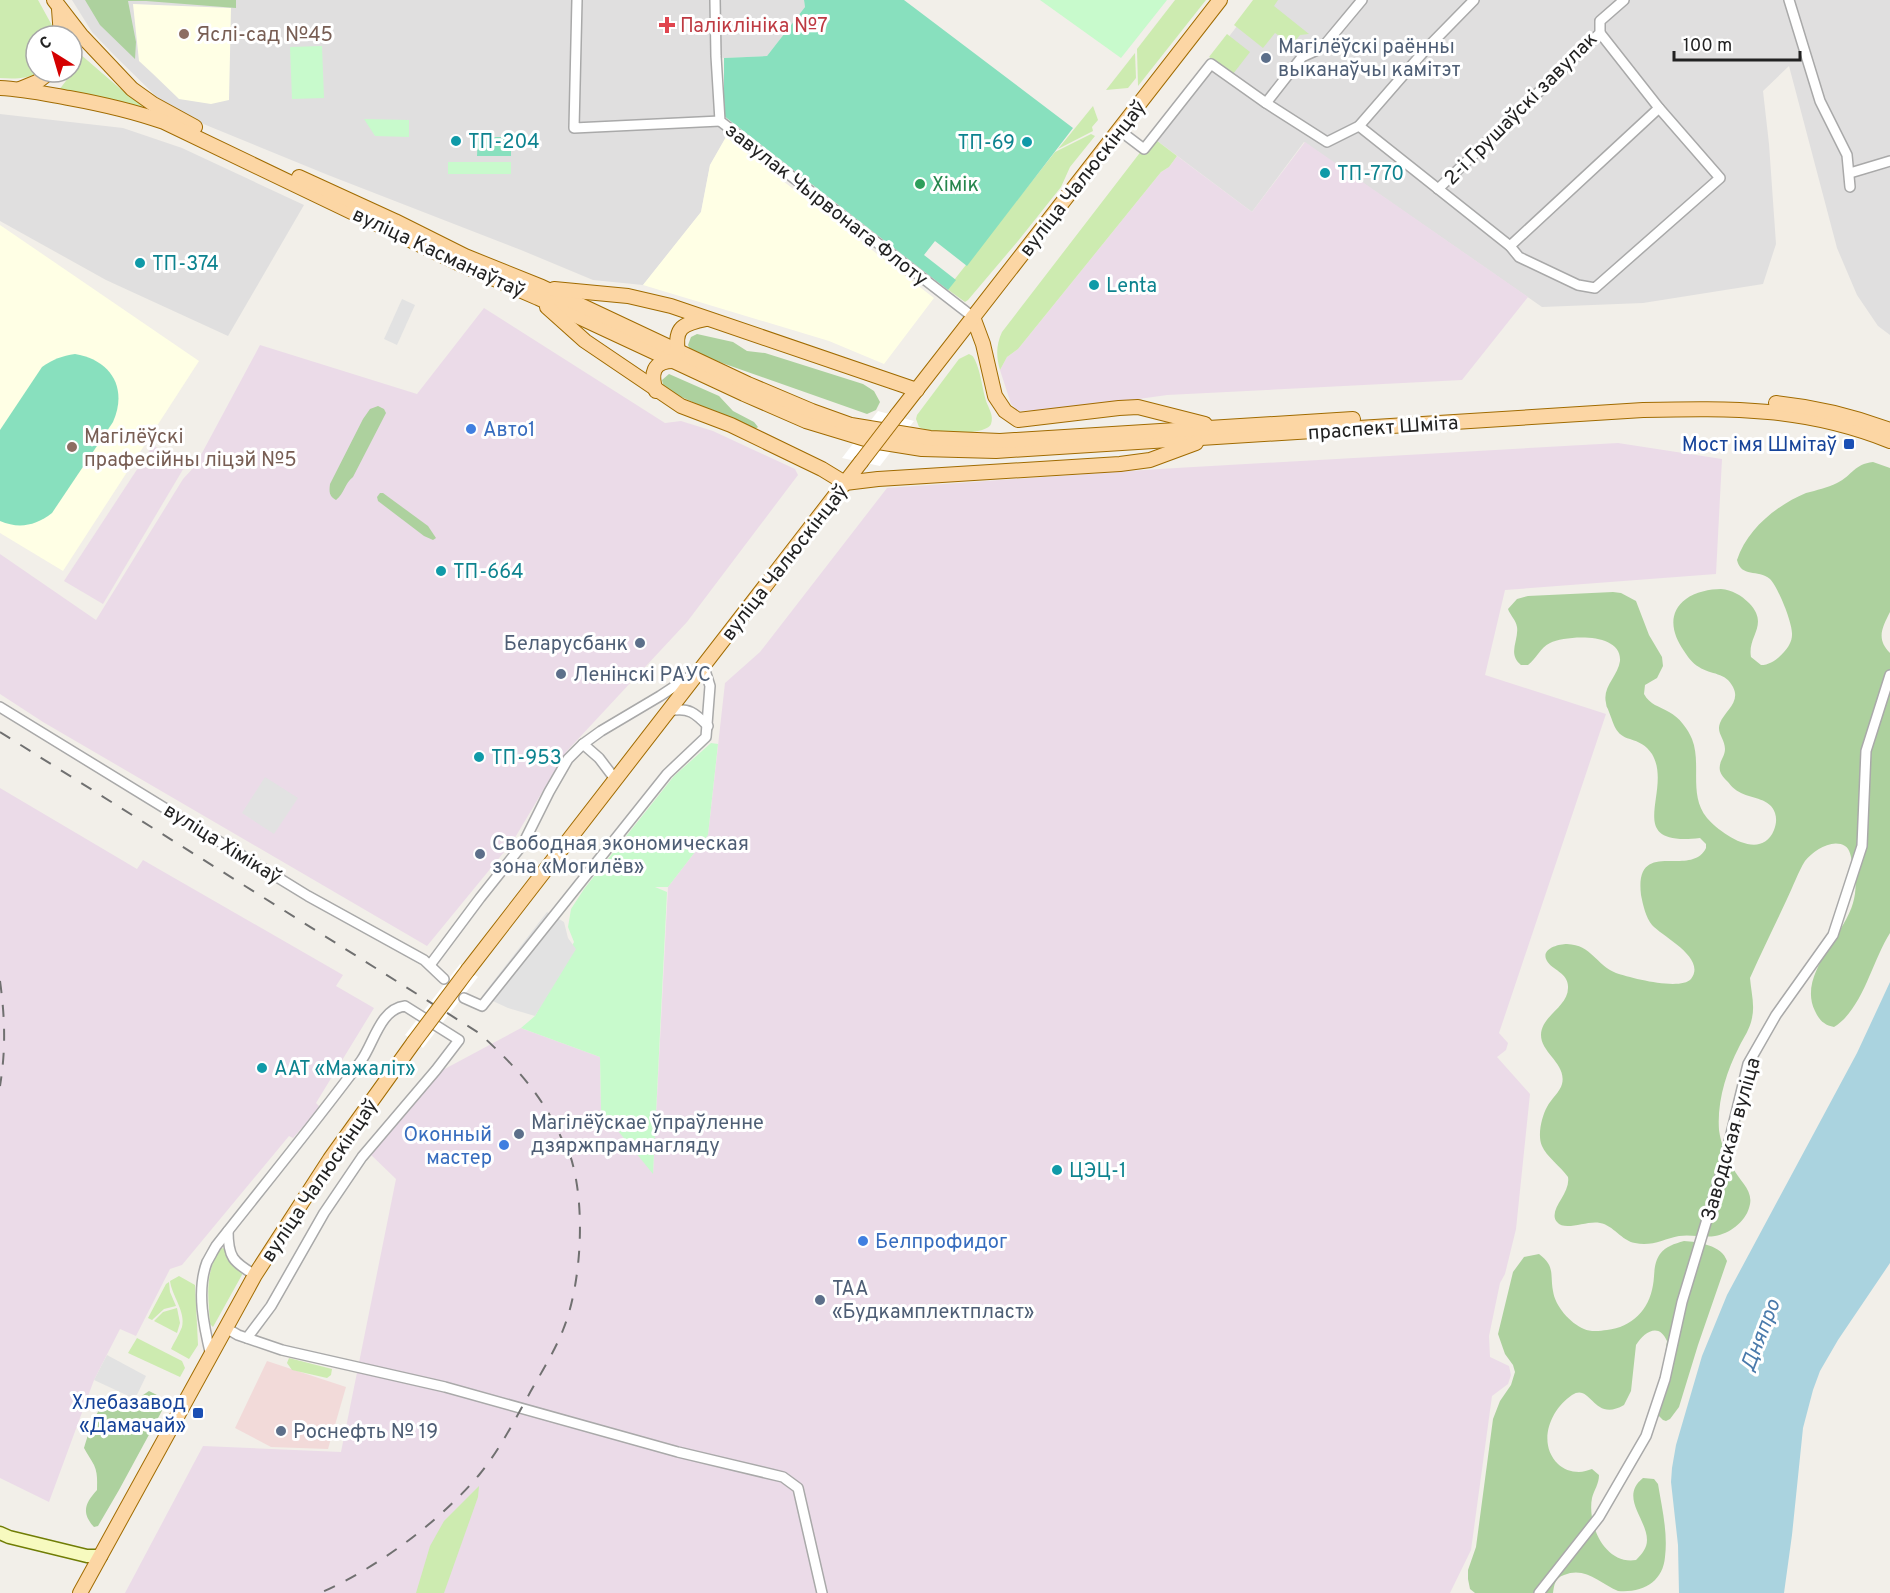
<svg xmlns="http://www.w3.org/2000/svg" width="1890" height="1593" font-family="Overpass,sans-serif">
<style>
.residential{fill:#e0dfdf}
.commercial{fill:#f2dad9}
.industrial{fill:#ebdbe8}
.education{fill:#ffffe5}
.grass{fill:#cdebb0}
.forest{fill:#add19e}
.park{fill:#c8facc}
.pitch{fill:#88e0be}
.parking{fill:#e2e2e2}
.water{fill:#aad3df}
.pier{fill:#fff}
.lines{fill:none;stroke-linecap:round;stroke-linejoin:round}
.street-casing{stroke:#a9a9a9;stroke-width:12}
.secondary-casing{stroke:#707d05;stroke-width:15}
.primary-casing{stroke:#a06b00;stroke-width:16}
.street{stroke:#fff;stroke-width:9}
.secondary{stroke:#f7fabf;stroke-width:12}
.primary{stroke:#fcd6a4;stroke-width:14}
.rail{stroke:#707070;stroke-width:2;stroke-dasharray:12 12;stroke-linecap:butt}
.primary-bridge-casing{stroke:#a06b00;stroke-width:16;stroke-linecap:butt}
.primary-bridge{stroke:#fcd6a4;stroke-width:14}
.health-dot{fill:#e0444e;stroke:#fff;stroke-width:2}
.education-dot{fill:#8d6e63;stroke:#fff;stroke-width:2}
.service-dot{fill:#5c6f8a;stroke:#fff;stroke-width:2}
.culture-dot{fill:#0f9aa8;stroke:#fff;stroke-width:2}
.leisure-dot{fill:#2e9e5b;stroke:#fff;stroke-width:2}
.shop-dot{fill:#3f7fe0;stroke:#fff;stroke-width:2}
.transit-dot{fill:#1a4fb4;stroke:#fff;stroke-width:2}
.labels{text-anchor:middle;stroke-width:6;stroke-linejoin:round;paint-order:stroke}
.health-label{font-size:20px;fill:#be3a42;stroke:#fff;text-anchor:start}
.education-label{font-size:20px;fill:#785e54;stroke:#fff;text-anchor:start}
.service-label{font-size:20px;fill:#4e5e75;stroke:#fff;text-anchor:start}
.street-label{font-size:20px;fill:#222;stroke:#fff}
.culture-label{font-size:20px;fill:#0d838f;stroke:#fff;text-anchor:start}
.leisure-label{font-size:20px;fill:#27864d;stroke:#fff;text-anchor:start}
.shop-label{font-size:20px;fill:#366cbe;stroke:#fff;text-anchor:start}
.transit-label{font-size:20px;fill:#164399;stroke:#fff;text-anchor:end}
.water-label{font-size:21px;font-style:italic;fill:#4a7aab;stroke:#fff}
</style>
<rect width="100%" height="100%" fill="#f2efe9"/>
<g class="residential">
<path d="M72 0H804L805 7 767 56 724 58 716 56 720 121 726 137 710 165 701 212 643 285 593 280 521 250 328 175 179 114 165 105 115 56 92 32Z"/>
<path d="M1257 0H1890V335L1878 326 1857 295 1837 248 1789 66 1763 91 1769 144 1776 244 1763 284 1643 303 1542 307 1304 142 1252 212 1152 137Z"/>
<path d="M0 114 123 128 182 148 304 205 228 336 106 280 0 221Z"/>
</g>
<path class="commercial" d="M267 1361 346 1387 328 1449 271 1447 235 1428Z"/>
<g class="industrial">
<path d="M1305 142 1528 297 1462 380 1167 395 1075 408 1018 411 1011 404 1000 370 1007 357 1018 349 1161 172 1169 167 1177 156 1252 212Z"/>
<path d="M484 308 665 423 681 421 713 431 795 469 798 475 687 622 566 752 513 841 427 946 43 722 0 694V554L96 620 183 479 195 466 260 345 417 394Z"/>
<path d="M1618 443 1722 459 1716 574 1505 590 1485 675 1606 714 1499 1033 1508 1043 1506 1050 1497 1057 1530 1094 1516 1229 1505 1274 1500 1283 1489 1336 1490 1357 1509 1366 1511 1375 1508 1384 1492 1396 1471 1550 1450 1593H125L203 1446 341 1452 396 1179 368 1152 439 1072 521 1028 600 1057 601 1110 653 1173 668 887 708 835 725 683 760 652 887 488 1159 469Z"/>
<path d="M153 445 185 466 103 604 64 581Z"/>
<path d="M0 788 137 869 143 860 343 975 336 986 374 1008 316 1103 320 1107 293 1138 289 1136 182 1265 170 1269 136 1336 120 1329 94 1380 49 1502 0 1478Z"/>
</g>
<g class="education">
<path d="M133 4 231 8 229 100 211 104 179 99 152 73 139 61Z"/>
<path d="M726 137 934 298 884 364 829 341 643 285 701 212 710 165Z"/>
<path d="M0 225 199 361 63 571 0 533Z"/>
</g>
<g class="grass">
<path d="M0 0H38L54 29 56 36H36V72H40C27 79 15 79 0 78Z"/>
<path d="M1175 0H1206L1138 86 1137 49Z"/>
<path d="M1253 0H1278L1274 6 1309 34 1300 35 1292 45 1275 33 1263 48 1234 25Z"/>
<path d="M1227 34 1250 52 1233 74 1209 57Z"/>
<path d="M1135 53 1136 78 1128 88 1106 90Z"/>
<path d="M80 54 124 92 149 110 86 94 59 90 72 73Z"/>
<path d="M1093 106 1098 120 1092 127 1093 131 1058 149Z"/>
<path d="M1091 134 1095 136 1070 167 1061 187 1018 241 968 300 965 302 947 289 1055 152Z"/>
<path d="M1152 137 1177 156 1169 167 1161 172 1018 349 1007 357 1000 370C996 356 996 345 1002 332Z"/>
<path d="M969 354C973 356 973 356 975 360 981 373 982 388 986 401 989 409 994 416 991 424 985 437 930 433 919 427L916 419 917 415 959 359Z"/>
<path d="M222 1248 225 1249C226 1260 234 1268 243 1273L213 1327 210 1324C208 1294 205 1275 219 1249Z"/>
<path d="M179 1276 195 1285 198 1345 189 1359 171 1349C174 1342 179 1335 182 1327 186 1312 172 1296 170 1281Z"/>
<path d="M169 1282 170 1292 176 1306 164 1309 152 1320 148 1318 166 1284Z"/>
<path d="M177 1308 180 1323 177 1333 154 1321 163 1312Z"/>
<path d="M137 1338 182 1361 185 1368 180 1377 128 1353Z"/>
<path d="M289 1358 332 1369 331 1375 327 1378 292 1370 287 1363Z"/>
<path d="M479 1486 478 1497 444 1593H416L430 1546 444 1521Z"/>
</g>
<g class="forest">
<path d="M85 0H236V8L146 1H128L136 42 135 59 100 25Z"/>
<path d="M697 334 733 342 747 351 765 353 863 384 874 391 880 402 876 410 867 414 691 352 688 345 691 337Z"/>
<path d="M669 374 719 396 733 411 754 422 758 427 754 430 664 389 662 380Z"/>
<path d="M378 406 384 409 386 413 353 477C345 483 344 494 336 500 329 496 329 492 330 484L363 419 370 409Z"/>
<path d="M1873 462 1890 468V612C1882 628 1876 639 1890 653V933C1872 961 1863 1009 1834 1027 1824 1025 1819 1020 1815 1011 1797 975 1844 936 1853 903 1857 889 1856 876 1852 862 1851 857 1850 849 1845 846 1832 838 1813 851 1805 861 1798 872 1793 887 1787 899 1775 925 1762 951 1750 978 1751 991 1755 1005 1752 1018 1750 1029 1744 1037 1739 1047 1726 1072 1717 1102 1719 1130 1721 1144 1726 1156 1733 1168 1740 1182 1755 1191 1749 1208 1745 1222 1729 1234 1715 1236 1704 1238 1691 1234 1679 1236 1664 1239 1651 1247 1635 1243 1622 1241 1613 1225 1600 1223 1587 1220 1565 1232 1557 1222 1547 1210 1571 1194 1568 1177 1561 1167 1546 1156 1542 1146 1537 1135 1542 1116 1547 1107 1551 1099 1560 1092 1562 1084 1567 1064 1541 1053 1541 1035 1541 1016 1568 1007 1568 988 1569 973 1552 970 1547 961 1540 949 1558 944 1567 944 1592 945 1596 965 1616 973 1631 978 1680 991 1691 979 1707 958 1663 937 1652 925 1646 918 1643 905 1641 895 1634 836 1691 879 1706 848V844L1700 838C1620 847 1674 791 1652 754 1646 745 1639 742 1630 739 1615 735 1614 724 1609 712 1607 705 1607 710 1606 703 1602 687 1618 676 1620 661 1622 632 1567 635 1550 643 1540 648 1537 658 1528 665H1521C1507 654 1519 640 1517 627 1516 620 1510 615 1508 609L1517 599 1528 596 1613 592 1621 593 1636 601 1649 635 1662 657 1663 666 1657 678 1645 685 1644 694C1650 705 1659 706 1669 712 1679 717 1688 729 1692 739 1702 764 1688 795 1707 818 1721 834 1761 862 1774 830 1776 825 1777 819 1775 813 1770 798 1753 799 1741 793 1735 790 1732 787 1728 782 1724 778 1721 775 1720 771 1718 762 1725 757 1725 749 1725 739 1716 733 1720 723 1725 711 1741 702 1733 687 1726 672 1711 675 1699 667 1692 663 1688 657 1684 651 1672 634 1667 613 1686 599 1695 592 1710 589 1721 589 1732 590 1741 595 1749 603 1770 625 1747 636 1751 657L1761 665C1770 665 1778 659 1784 652 1788 648 1792 641 1792 635 1793 624 1778 587 1770 579 1758 569 1741 578 1737 560 1747 529 1777 505 1806 493 1817 490 1827 488 1837 483 1853 475 1854 464 1873 462Z"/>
<path d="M380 493H383L428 526 436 538 433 540 424 536 378 501 377 497Z"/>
<path d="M1684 1241C1698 1242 1722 1245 1727 1261L1698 1345 1679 1407 1670 1419 1666 1421 1663 1420 1657 1414 1667 1341C1659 1322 1644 1332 1636 1345L1631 1391 1624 1405C1593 1423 1591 1382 1572 1395 1550 1410 1537 1443 1558 1464 1563 1469 1571 1472 1579 1472 1583 1472 1588 1470 1592 1469L1599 1475C1599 1484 1594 1490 1592 1498 1587 1525 1605 1565 1636 1560 1642 1554 1647 1548 1647 1540 1647 1519 1619 1497 1643 1478L1654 1479 1658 1484C1662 1508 1668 1533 1665 1557 1663 1581 1644 1593 1618 1591 1600 1583 1585 1566 1564 1575 1555 1578 1554 1585 1553 1593H1475L1470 1589 1468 1579V1570L1476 1547 1493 1419 1500 1401 1511 1385 1515 1372 1513 1365 1505 1354 1498 1334 1513 1272 1524 1257 1539 1254C1555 1266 1550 1273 1553 1291 1555 1306 1570 1323 1584 1329 1590 1332 1600 1331 1607 1330 1632 1327 1649 1310 1653 1285 1655 1274 1653 1264 1660 1254 1666 1246 1674 1244 1684 1241Z"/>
<path d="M149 1391 159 1396 164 1407 119 1490 98 1526 94 1527C81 1513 85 1503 97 1490 97 1483 98 1473 94 1465 91 1459 87 1454 84 1448 92 1422 100 1388 134 1401Z"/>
</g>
<g class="park">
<path d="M1040 0H1167L1121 58Z"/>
<path d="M322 46 324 98 292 99 290 47Z"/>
<path d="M364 119 409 120V137L375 136Z"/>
<rect x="448" y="162" width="63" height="12"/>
<path d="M711 743 718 744 708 835 668 887H655L667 892 653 1174 601 1110 600 1057 521 1028 535 1016 574 942 568 927 571 909 584 889 674 776Z"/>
</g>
<g class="pitch">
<path d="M804 0H904L1073 128 967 266 935 241 924 255 956 280 948 290 724 116V58L767 56 805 7Z"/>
<path d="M478 137H511V156H477Z"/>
<path d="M75 354C111 360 128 388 113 422L52 513C35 526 19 529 0 521V430L42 367C53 359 62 356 75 354Z"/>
</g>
<g class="parking">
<path d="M402 299 415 305 397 345 384 339Z"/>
<path d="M265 777 298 798 274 834 242 813Z"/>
<path d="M547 912 564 922 568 938 576 949 535 1016 508 1008 482 996Z"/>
<path d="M107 1355 146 1376 135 1399 94 1380Z"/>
</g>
<path class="water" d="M1890 982V1263L1838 1340 1820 1371 1813 1390 1803 1428 1792 1535 1784 1593H1679L1678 1545 1671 1482 1672 1468 1676 1445 1702 1356 1727 1295 1857 1053Z"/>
<g class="pier">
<path d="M878 411 914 421 880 466 842 458Z"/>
<path d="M460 964 478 977 423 1048 405 1035Z"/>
</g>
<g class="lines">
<defs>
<g id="street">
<path d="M577 0 574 128 720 121"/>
<path d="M715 0 716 56 720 121 973 317"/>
<path d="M1789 0 1820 101 1847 155 1850 187"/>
<path d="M1266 103 1302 57 1322 48 1362 0"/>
<path d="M1359 126 1510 246 1519 257 1578 285 1595 288 1720 178 1659 108 1600 33"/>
<path d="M1119 130 1144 149 1211 64 1266 103 1327 142 1359 126 1426 49 1474 0"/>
<path d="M1850 173 1890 161"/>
<path d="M1438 189 1600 33V21L1624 0"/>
<path d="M1510 246 1659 108"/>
<path d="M0 707 308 896 424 960 444 979"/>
<path d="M669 711C689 707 695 713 708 726"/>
<path d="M583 744 599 758 615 779"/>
<path d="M430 965 480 898 523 844 549 792 568 759 583 744 601 731 660 696 704 667 710 686 706 737 667 774 482 1006 464 998"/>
<path d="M228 1231C228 1257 233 1262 255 1275"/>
<path d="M226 1328 238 1335 282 1350 445 1387 678 1452 783 1477 798 1488 822 1593"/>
<path d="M211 1356C204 1327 196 1291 207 1262 210 1257 213 1251 216 1246 265 1184 314 1124 361 1061 374 1043 380 1009 405 1006L459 1040 436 1070 362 1157 324 1213 271 1306 247 1338"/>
<path d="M1539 1593 1599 1517 1646 1436 1665 1379 1682 1302 1724 1163 1748 1064 1776 1015 1833 935 1862 846 1866 751 1890 675"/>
</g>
<path id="secondary" d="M0 1533 9 1537 87 1556H101"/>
<g id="primary">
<path d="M54 0 81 35 132 89 153 104 195 127"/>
<path d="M59 9 61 36"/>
<path d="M0 88C24 89 46 94 69 98 102 104 133 111 164 122L460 264 538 298 744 394 806 421 872 441 922 449 996 451 1643 410C1733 408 1805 407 1890 441"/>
<path d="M20 89 37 82 50 72"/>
<path d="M299 177 395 221 465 256 542 287 748 384 812 411 851 425 930 438 1000 441 1353 419"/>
<path d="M554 289 628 296 671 306 917 390"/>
<path d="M547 307 585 341 681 406 731 425 822 469 845 483 878 479 1120 464 1150 460 1196 443"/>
<path d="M973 317 983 344 995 396 1005 411 1018 420 1119 408 1138 407 1205 424"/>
<path d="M678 352C674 327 683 324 706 319"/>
<path d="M656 391C650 374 653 361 673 361"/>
<path d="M1776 403C1815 407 1853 416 1890 430"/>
<path d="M897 415 1220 0"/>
<path d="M468 970 861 462"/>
<path d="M80 1593 255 1275 330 1159 414 1042"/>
</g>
</defs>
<use href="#street" class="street-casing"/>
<use href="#secondary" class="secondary-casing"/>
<use href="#primary" class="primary-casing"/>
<use href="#street" class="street"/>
<use href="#secondary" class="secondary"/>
<use href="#primary" class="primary"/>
<g class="rail">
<path d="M0 732 479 1033C513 1064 540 1092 560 1135 563 1142 567 1148 570 1155 586 1203 582 1283 563 1330 554 1353 539 1376 527 1398 512 1425 498 1452 479 1475 438 1523 377 1568 320 1593"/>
<path d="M0 981C5 1018 6 1049 0 1086"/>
</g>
<defs>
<g id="primary-bridge">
<path d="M861 462 897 415"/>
<path d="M414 1042 468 970"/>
</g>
</defs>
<use href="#primary-bridge" class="primary-bridge-casing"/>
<use href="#primary-bridge" class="primary-bridge"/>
</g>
<path class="health-dot" d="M664 16h6v6h6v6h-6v6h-6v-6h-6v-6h6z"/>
<g class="education-dot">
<circle cx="184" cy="34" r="6"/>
<circle cx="72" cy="447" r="6"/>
</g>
<g class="service-dot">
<circle cx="1266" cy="58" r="6"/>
<circle cx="640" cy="643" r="6"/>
<circle cx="561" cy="674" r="6"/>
<circle cx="480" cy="854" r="6"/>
<circle cx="519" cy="1134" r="6"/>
<circle cx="820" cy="1300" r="6"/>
<circle cx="281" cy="1431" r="6"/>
</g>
<g class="culture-dot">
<circle cx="456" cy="141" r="6"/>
<circle cx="1027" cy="142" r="6"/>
<circle cx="1325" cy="173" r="6"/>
<circle cx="140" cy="263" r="6"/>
<circle cx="1094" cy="285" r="6"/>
<circle cx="441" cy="571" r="6"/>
<circle cx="479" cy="757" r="6"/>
<circle cx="262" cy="1068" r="6"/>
<circle cx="1057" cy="1170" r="6"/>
</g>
<circle class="leisure-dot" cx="920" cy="184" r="6"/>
<g class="shop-dot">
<circle cx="471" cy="429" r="6"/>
<circle cx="504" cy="1145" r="6"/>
<circle cx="863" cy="1241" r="6"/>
</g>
<g class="transit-dot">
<rect x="1843" y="438" width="12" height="12" rx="3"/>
<rect x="192" y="1407" width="12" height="12" rx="3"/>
</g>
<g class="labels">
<g class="health-label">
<text x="680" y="32">Паліклініка №7</text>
</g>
<g class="education-label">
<text x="196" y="41">Яслі-сад №45</text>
<text x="84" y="443">Магілёўскі<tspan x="84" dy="23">прафесійны ліцэй №5</tspan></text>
</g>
<g class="service-label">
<text x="1278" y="53">Магілёўскі раённы<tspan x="1278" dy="23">выканаўчы камітэт</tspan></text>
<text x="628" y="650" text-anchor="end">Беларусбанк</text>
<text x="573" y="681">Ленінскі РАУС</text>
<text x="492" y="850">Свободная экономическая<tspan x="492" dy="23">зона «Могилёв»</tspan></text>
<text x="531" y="1129">Магілёўскае ўпраўленне<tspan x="531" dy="23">дзяржпрамнагляду</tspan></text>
<text x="832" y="1295">ТАА<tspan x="832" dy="23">«Будкамплектпласт»</tspan></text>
<text x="293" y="1438">Роснефть № 19</text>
</g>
<g class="street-label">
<text transform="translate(1520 108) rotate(-45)" y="7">2-і Грушаўскі завулак</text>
<text transform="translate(1082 178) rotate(-52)" y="7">вуліца Чалюскінцаў</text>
<text transform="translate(827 204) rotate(38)" y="7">завулак Чырвонага Флоту</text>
<text transform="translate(439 252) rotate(25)" y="7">вуліца Касманаўтаў</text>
<text transform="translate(1383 427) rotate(-4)" y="7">праспект Шміта</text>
<text transform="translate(784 562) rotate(-52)" y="7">вуліца Чалюскінцаў</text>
<text transform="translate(223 843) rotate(32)" y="7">вуліца Хімікаў</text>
<text transform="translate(1730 1139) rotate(-74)" y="7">Заводская вуліца</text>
<text transform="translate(319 1180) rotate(-56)" y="7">вуліца Чалюскінцаў</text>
</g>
<g class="culture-label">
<text x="468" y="148">ТП-204</text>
<text x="1015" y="149" text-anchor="end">ТП-69</text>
<text x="1337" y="180">ТП-770</text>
<text x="152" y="270">ТП-374</text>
<text x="1106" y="292">Lenta</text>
<text x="453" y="578">ТП-664</text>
<text x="491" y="764">ТП-953</text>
<text x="274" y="1075">ААТ «Мажаліт»</text>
<text x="1069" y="1177">ЦЭЦ-1</text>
</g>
<g class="leisure-label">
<text x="932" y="191">Хімік</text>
</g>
<g class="shop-label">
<text x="483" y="436">Авто1</text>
<text x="492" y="1141" text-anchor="end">Оконный<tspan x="492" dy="23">мастер</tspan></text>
<text x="875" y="1248">Белпрофидог</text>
</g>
<g class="transit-label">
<text x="1837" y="451">Мост імя Шмітаў</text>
<text x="186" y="1409">Хлебазавод<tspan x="186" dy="23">«Дамачай»</tspan></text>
</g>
<g class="water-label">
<text transform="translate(1760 1335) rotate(-69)" y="7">Дняпро</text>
</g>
</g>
<g transform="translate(54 54) rotate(323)"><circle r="28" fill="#ffffff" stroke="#a7a7a7" stroke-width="1.5"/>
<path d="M0-4.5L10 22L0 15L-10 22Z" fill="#d40000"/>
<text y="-9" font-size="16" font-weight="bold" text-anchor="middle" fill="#222222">С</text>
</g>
<path d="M1674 51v9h126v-9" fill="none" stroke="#222222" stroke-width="3"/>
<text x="1683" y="51" font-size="18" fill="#222222" stroke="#ffffff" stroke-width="4.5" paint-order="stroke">100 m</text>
</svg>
